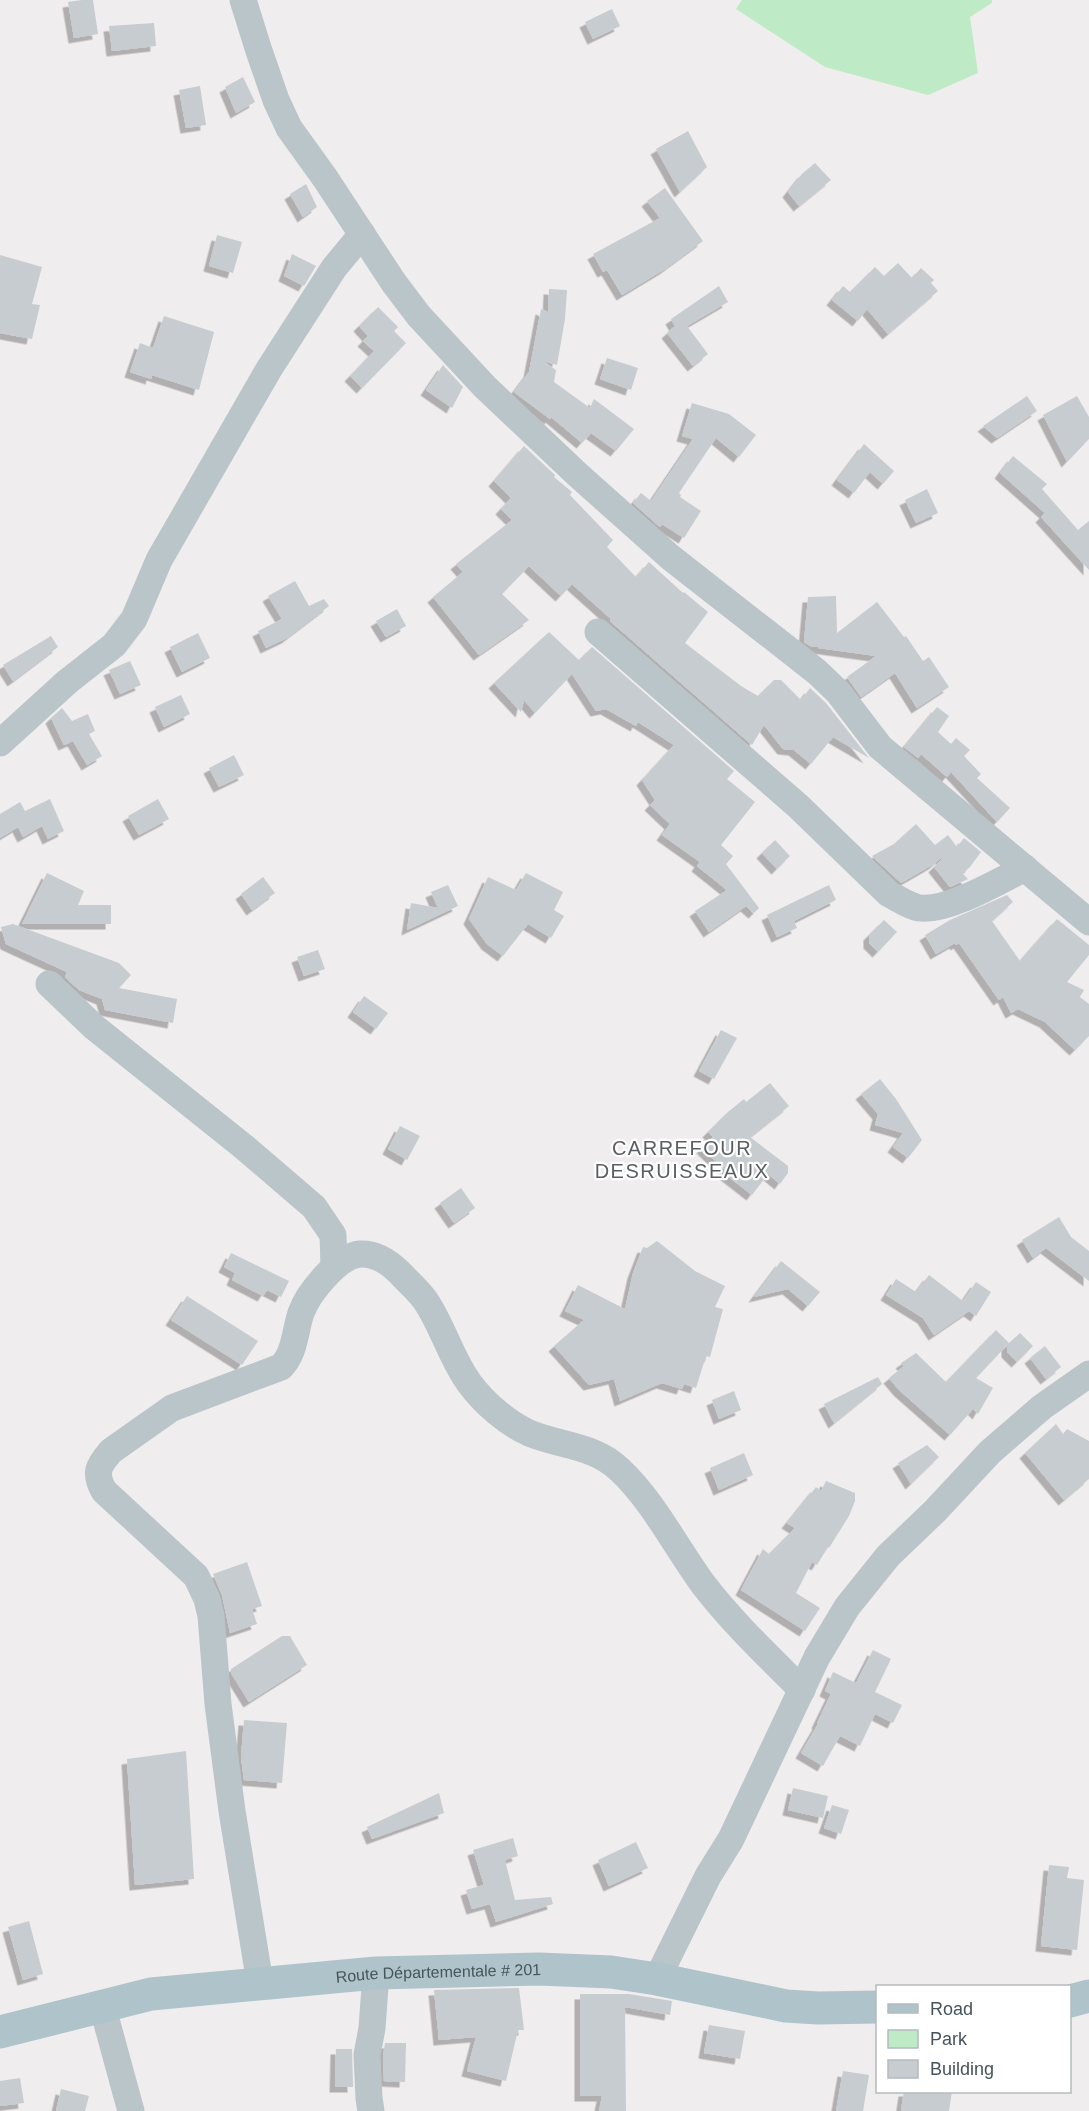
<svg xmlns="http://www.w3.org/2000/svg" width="1089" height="2111" font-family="Helvetica,sans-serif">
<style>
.green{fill:#beebc6}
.building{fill:#c7ccd0;filter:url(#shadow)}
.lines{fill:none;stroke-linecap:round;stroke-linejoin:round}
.minor{stroke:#bac5c9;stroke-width:27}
.major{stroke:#afc3ca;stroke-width:33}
.labels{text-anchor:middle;stroke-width:4.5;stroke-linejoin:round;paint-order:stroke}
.street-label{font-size:16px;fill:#475459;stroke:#fff}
.quarter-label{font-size:20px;letter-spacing:1.5px;fill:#5b5f62;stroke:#fff}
</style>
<defs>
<filter id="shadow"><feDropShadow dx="-5.5" dy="5.5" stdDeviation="0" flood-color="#0004"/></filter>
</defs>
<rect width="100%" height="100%" fill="#f0edee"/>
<path class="green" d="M742 0H992V3L970 17 978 73 928 95 825 67 736 9Z"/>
<g class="building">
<path d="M82 0H93L98 34 74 38 68 2Z"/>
<path d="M612 9 620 26 593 39 585 22Z"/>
<path d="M154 23 156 46 112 51 109 26Z"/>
<path d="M243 77 255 102 236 113 225 87Z"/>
<path d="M200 86 206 125 186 128 179 90Z"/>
<path d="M688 131 707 167 680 192 656 149Z"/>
<path d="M815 163 831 180 799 206 788 192 802 174Z"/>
<path d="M306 184 317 207 303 217 290 194Z"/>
<path d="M665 188 703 241 665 269 622 295 607 270 603 272 593 254 660 218 647 201Z"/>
<path d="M217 235 242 242 233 273 209 266Z"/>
<path d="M292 254 316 266 304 286 284 276Z"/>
<path d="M0 255 42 267 32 304 40 305 32 339 0 333Z"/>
<path d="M898 263 912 278 921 268 934 280 931 283 938 291 888 334 867 309 858 321 832 300 843 286 850 292 875 267 884 276Z"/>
<path d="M719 286 728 302 687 326 708 354 693 366 667 333 675 326 671 319Z"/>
<path d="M549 289 567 290 565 319 557 365 543 361 556 370 554 382 590 408 594 399 634 429 616 451 591 433 582 443 551 417 550 419 514 392 529 372 541 309 548 312Z"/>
<path d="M378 307 398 327 394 331 406 343 362 388 350 376 374 351 363 341 368 336 359 326Z"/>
<path d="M164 316 214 332 199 390 152 375 151 379 130 372 140 343 153 348Z"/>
<path d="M607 358 638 368 631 390 600 379Z"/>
<path d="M443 365 463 387 452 408 426 390Z"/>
<path d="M1027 396 1037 411 997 438 983 426Z"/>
<path d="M1077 396 1089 417V439L1067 462 1043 415Z"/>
<path d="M692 403 729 414 756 435 739 457 716 438 679 493 681 495 680 497 701 511 684 538 662 524 660 527 633 503 641 493 651 501 693 439 682 436Z"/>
<path d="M864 444 894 471 883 484 870 472 854 493 837 480Z"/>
<path d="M524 446 555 475 554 477 572 492 570 495 613 540 607 547 636 577 649 562 683 593 684 592 708 612 685 643 741 686 758 696 774 680H781L801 700 810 688 826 703 869 758 833 737 811 764 794 750 783 749 764 725 752 745 610 621 611 619 572 584 561 596 529 566 502 594 529 620 479 655 433 597 463 572 456 564 512 520 501 509 511 498 494 481Z"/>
<path d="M1013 456 1047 484 1042 489 1078 530 1089 521V570L1041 517 1045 513 1000 473Z"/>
<path d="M927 489 938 513 916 523 905 500Z"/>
<path d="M295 581 309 606 324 599 329 606 287 638 266 648 258 631 282 619 268 596Z"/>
<path d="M836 596 837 633 877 602 904 637 906 636 923 661 929 657 949 687 917 708 895 673 861 697 847 677 876 656 818 648 820 647 810 646 804 642 808 597Z"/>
<path d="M397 609 406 626 386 637 376 621Z"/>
<path d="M549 632 579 660 592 647 734 771 727 779 755 802 721 845 733 856 726 864 759 908 754 913 746 906 709 932 695 911 727 890 697 866 700 862 662 835 670 824 650 805 655 800 642 780 674 745 638 722 636 726 606 709 596 711 572 674 535 713 524 700 521 712 494 683Z"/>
<path d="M198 633 210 658 182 672 170 647Z"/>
<path d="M51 636 58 647 13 681 3 665Z"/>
<path d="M130 661 141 685 120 694 109 670Z"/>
<path d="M181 695 190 714 164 727 155 707Z"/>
<path d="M937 707 949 716 938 732 951 744 956 738 970 750 964 756 981 774 977 778 1010 808 997 822 951 772 947 777 921 754 918 758 904 747Z"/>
<path d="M62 708 72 721 88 714 95 731 89 734 102 756 87 765 73 741 64 745 51 718Z"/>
<path d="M234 755 244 775 219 787 209 768Z"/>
<path d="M50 799 64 831 48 839 42 826 23 837 18 827 0 838V814L20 802 25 811Z"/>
<path d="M158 799 169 819 139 835 128 816Z"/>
<path d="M916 824 935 845 948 835 957 847 964 838 981 852 970 867 962 873 968 879 950 887 934 867 942 859 941 858 934 864 901 883 872 856 894 844Z"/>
<path d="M775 840 790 856 777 869 762 853Z"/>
<path d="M47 873 84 891 78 905H111V924H22Z"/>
<path d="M526 873 563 892 554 910 564 916 551 938 528 924 503 956 487 944 469 919 488 877 516 890Z"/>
<path d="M263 877 275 893 252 910 241 894Z"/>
<path d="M448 885 458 906 407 930 411 903 438 908 431 892Z"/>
<path d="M829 885 836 900 794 921 797 928 777 937 767 915Z"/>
<path d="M1007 895 1013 902 992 921 1020 961 1057 919 1089 945V955L1067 982 1084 990 1080 997 1089 1004V1036L1075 1050 1045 1022 1018 1009 1011 1013 1003 997 999 1000 959 943 956 945 955 943 936 954 925 935 950 920Z"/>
<path d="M884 920 897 932 878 952 869 943V935Z"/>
<path d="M13 924 119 963 131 975 119 988 177 999 173 1023 105 1010 102 999 79 990 65 977 67 972 6 944 1 927Z"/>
<path d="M318 950 325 969 304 976 297 957Z"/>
<path d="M364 996 388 1013 376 1029 353 1012Z"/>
<path d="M721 1030 737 1038 714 1079 699 1071Z"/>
<path d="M880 1079 896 1099 922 1140 908 1158 893 1147 903 1133 875 1125 878 1114 861 1094Z"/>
<path d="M770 1083 789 1106 750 1137 788 1166V1173L780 1184 768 1174 752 1195 725 1174 727 1172 702 1148 713 1137 708 1132 728 1112 744 1099 746 1102Z"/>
<path d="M400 1126 420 1136 407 1160 388 1149Z"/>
<path d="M461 1188 475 1208 454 1223 440 1203Z"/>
<path d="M1059 1217 1071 1237 1089 1251V1281L1046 1248 1033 1258 1022 1240Z"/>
<path d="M657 1241 695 1271 725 1286 715 1307 723 1309 710 1357 706 1356 696 1388 684 1384 682 1389 662 1383 620 1401 614 1379 589 1385 554 1346 584 1320 565 1311 578 1285 625 1309 633 1273 643 1247 647 1248Z"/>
<path d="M231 1253 289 1281 281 1297 267 1290 263 1296 232 1280 235 1273 224 1267Z"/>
<path d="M781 1261 820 1292 808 1306 788 1289 754 1297Z"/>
<path d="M929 1275 963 1301 976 1282 991 1292 976 1316 969 1311 934 1335 923 1318 886 1295 896 1279 916 1292Z"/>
<path d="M187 1296 258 1341 242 1365 171 1320Z"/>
<path d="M996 1330 1009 1343 976 1378 993 1388 978 1414 973 1409 950 1435 899 1390 889 1378 904 1366 901 1363 916 1353 946 1382Z"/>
<path d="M1020 1333 1033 1346 1017 1362 1007 1352V1345Z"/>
<path d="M1045 1346 1061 1367 1046 1379 1030 1358Z"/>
<path d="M878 1377 882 1384 834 1423 824 1404Z"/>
<path d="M734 1391 741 1410 719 1419 712 1400Z"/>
<path d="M1056 1424 1063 1434 1067 1429 1089 1441V1479L1064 1500 1025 1453Z"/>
<path d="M927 1445 939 1457 911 1484 898 1463Z"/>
<path d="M744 1453 753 1475 719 1490 710 1468Z"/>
<path d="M826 1481 855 1493V1501L849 1516 829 1548 828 1547 817 1565 812 1562 796 1593 820 1608 805 1631 741 1590 763 1549 769 1554 795 1528 787 1523 816 1487 821 1491Z"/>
<path d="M247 1562 262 1606 252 1609 257 1624 230 1633 222 1595 213 1574Z"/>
<path d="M282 1636H290L307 1665 249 1702 231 1673V1669Z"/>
<path d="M873 1650 891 1659 875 1692 902 1705 893 1723 875 1714 860 1746 840 1736 823 1766 801 1753 818 1724 817 1723 831 1694 825 1691 833 1672 856 1683Z"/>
<path d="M244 1720 287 1723 282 1783 244 1780 241 1757Z"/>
<path d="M186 1751 194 1879 135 1885 127 1759Z"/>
<path d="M793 1788 828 1796 823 1818 788 1810Z"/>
<path d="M439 1793 444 1813 372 1839 367 1827Z"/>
<path d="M832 1805 849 1810 841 1834 824 1828Z"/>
<path d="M513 1838 518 1856 505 1860 515 1900 551 1897 553 1904 496 1922 490 1904 472 1909 466 1890 484 1885 473 1850Z"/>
<path d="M636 1842 648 1868 609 1886 598 1860Z"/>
<path d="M1049 1865 1069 1867 1067 1878 1084 1880 1077 1950 1041 1946Z"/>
<path d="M29 1921 43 1974 23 1980 8 1927Z"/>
<path d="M519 1988 524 2030H518L506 2081 467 2071 476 2037 439 2040 434 1990Z"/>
<path d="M580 1994H629L672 2001 670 2015 625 2007 626 2111H599L602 2096H580Z"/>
<path d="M709 2025 745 2031 740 2059 704 2053Z"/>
<path d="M385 2043H406L405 2082 384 2081 383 2056Z"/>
<path d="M336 2049H352L353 2087H335Z"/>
<path d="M843 2071 869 2075 863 2111H836Z"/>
<path d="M20 2078 24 2103 0 2106V2081Z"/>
<path d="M61 2089 89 2096 85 2111H56Z"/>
<path d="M904 2091H952L949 2111H901Z"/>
</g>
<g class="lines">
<g class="minor">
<path d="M243 0 259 51 276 100 289 128 325 178 394 283 419 316 485 387 578 475 670 557 817 672 838 692 880 747 1089 922"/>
<path d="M598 632 798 806 889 894C899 899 909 906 919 908 947 912 999 881 1025 868"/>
<path d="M0 743 67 682 114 645 134 619 159 560 269 369 334 268 362 234"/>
<path d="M49 984 94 1027 244 1147 314 1207 333 1235 334 1266"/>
<path d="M657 1979 708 1876 731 1839 817 1657 847 1607 888 1556 935 1511 990 1452 1042 1407 1089 1374"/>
<path d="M260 1983 232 1811 218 1704 211 1616 207 1599 196 1576 104 1491C94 1473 98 1466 111 1451L172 1408 281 1367C295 1354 295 1330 301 1313 308 1293 338 1256 360 1254 376 1253 390 1263 400 1273 408 1282 418 1290 425 1300 442 1324 452 1361 470 1384 484 1403 507 1423 529 1433 560 1446 595 1445 620 1470 653 1501 676 1547 703 1584 732 1622 768 1656 802 1690"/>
<path d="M102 2005 131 2111"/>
<path d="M371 2111 369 2098 367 2055 372 2028 376 1973"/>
</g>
<g class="major">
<path d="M1070 2001 1089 1996"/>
<path id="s1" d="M0 2032 151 1994 376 1973 539 1969 611 1972 657 1979 786 2006 818 2008 878 2007"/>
</g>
</g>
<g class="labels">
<g class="street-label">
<text dy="6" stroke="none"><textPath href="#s1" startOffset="444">Route Départementale # 201</textPath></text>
</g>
<g class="quarter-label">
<text x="682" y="1155">CARREFOUR<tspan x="682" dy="23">DESRUISSEAUX</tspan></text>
</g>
</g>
<rect x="876" y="1985" width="195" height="108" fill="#ffffff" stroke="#b5bbbd" stroke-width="1.5"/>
<rect x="888" y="2004" width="30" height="9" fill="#afc3ca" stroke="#b5bbbd" stroke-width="1.5"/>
<text x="930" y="2015" font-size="18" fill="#475459">Road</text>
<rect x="888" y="2030" width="30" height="18" fill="#beebc6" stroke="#b5bbbd" stroke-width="1.5"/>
<text x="930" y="2045" font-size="18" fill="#475459">Park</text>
<rect x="888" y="2060" width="30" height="18" fill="#c7ccd0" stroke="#b5bbbd" stroke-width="1.5"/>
<text x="930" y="2075" font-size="18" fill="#475459">Building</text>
</svg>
